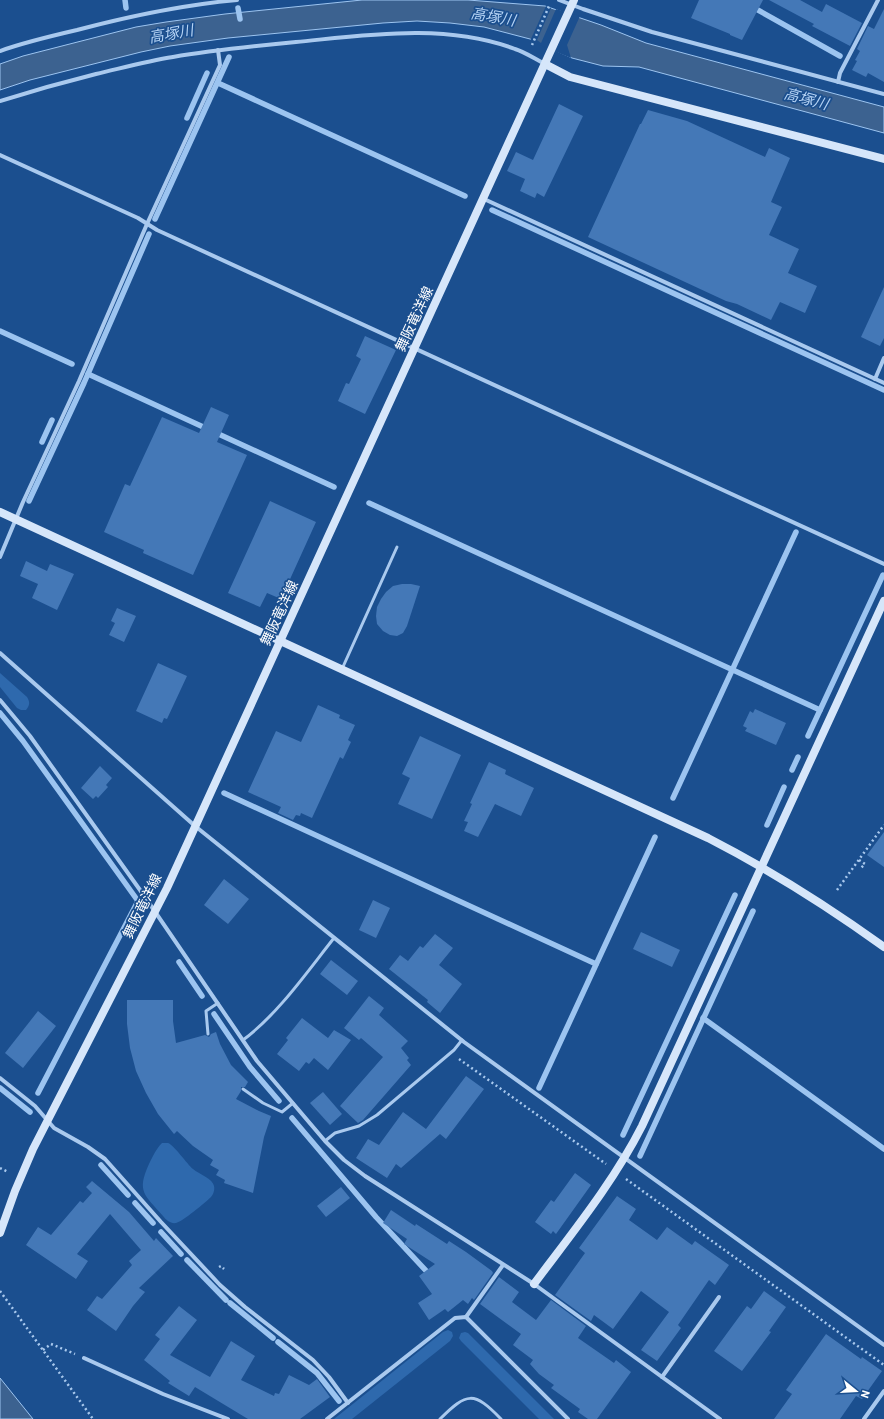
<svg xmlns="http://www.w3.org/2000/svg" width="884" height="1419" font-family="Barlow,'Noto Sans JP',sans-serif">
<style>
.green{fill:#2e69ad}
.water{fill:#3c6290;stroke:#9cc4f0}
.pier{fill:#1b4f8f}
.lines{fill:none;stroke-linecap:round;stroke-linejoin:round}
.stream{stroke:#9cc4f0;stroke-width:5.5}
.building{fill:#4478b7}
.path{stroke:#a9c9ee;stroke-width:2.5;stroke-dasharray:2 3;stroke-linecap:butt}
.lane{stroke:#a9c9ee;stroke-width:3}
.street{stroke:#a9c9ee;stroke-width:4}
.secondary{stroke:#d6e6fa;stroke-width:8}
.labels{text-anchor:middle;stroke-width:3.5;stroke-linejoin:round;paint-order:stroke}
.street-label{font-size:14px;fill:#fff;stroke:#1b4f8f}
.water-label{font-size:15px;font-style:italic;fill:#b5d3f5;stroke:#1b4f8f}
</style>
<rect width="100%" height="100%" fill="#1b4f8f"/>
<g class="green">
<path d="M0 673 27 697C30 702 30 705 26 710H21L17 708 0 687Z"/>
<path d="M162 1143C163 1143 167 1143 168 1143 174 1145 187 1164 193 1169 199 1174 213 1179 214 1186 215 1190 213 1195 211 1197 206 1202 182 1222 176 1223 171 1224 166 1220 163 1216 145 1195 136 1192 149 1164 153 1156 156 1149 162 1143Z"/>
<path d="M448 1330 452 1332 453 1336 450 1341 352 1419H334L443 1332Z"/>
<path d="M465 1332 468 1333 554 1419H539L461 1341 459 1338 461 1333Z"/>
</g>
<g class="water">
<path d="M362 0H468L545 6 601 25 646 43 884 107V133L639 67 603 66 572 58 530 39 484 27 450 23 417 21 383 23 228 38 170 46 141 52 30 80 0 90V64L23 56 136 27 166 22 225 14Z"/>
<path d="M0 1378 33 1419H0Z"/>
</g>
<path class="pier" d="M546 6 551 8 537 40 541 43 556 9 580 16 567 45 571 58 530 41Z"/>
<g class="lines">
<g class="stream">
<path d="M125 0 126 8"/>
<path d="M740 0 840 56"/>
<path d="M238 8 240 19"/>
<path d="M218 83 465 196"/>
<path d="M187 118 207 73"/>
<path d="M492 210 884 390"/>
<path d="M155 219 229 57"/>
<path d="M0 331 72 364"/>
<path d="M88 374 334 487"/>
<path d="M42 442 52 420"/>
<path d="M29 501 84 383 149 234"/>
<path d="M369 503 820 710"/>
<path d="M0 713 23 741 138 901 38 1093"/>
<path d="M808 736 883 575"/>
<path d="M792 770 798 757"/>
<path d="M224 793 596 964"/>
<path d="M673 798 796 532"/>
<path d="M767 825 784 787"/>
<path d="M179 962 202 996"/>
<path d="M214 1014 250 1067 279 1101"/>
<path d="M703 1018 884 1149"/>
<path d="M0 1088 30 1112"/>
<path d="M539 1088 655 837"/>
<path d="M292 1118 376 1217 430 1275"/>
<path d="M623 1135 735 895"/>
<path d="M640 1156 753 911"/>
<path d="M101 1165 128 1195"/>
<path d="M135 1203 153 1223"/>
<path d="M161 1232 181 1254"/>
<path d="M187 1260 226 1300"/>
<path d="M230 1303 273 1338"/>
<path d="M278 1342 317 1373 339 1401"/>
</g>
</g>
<g class="building">
<path d="M699 0H763L742 40 730 35V34L691 18Z"/>
<path d="M769 0H800L822 12 826 4 862 23 850 46 812 26 814 24Z"/>
<path d="M884 9V82L868 73 866 77 852 70 857 61 855 60 860 51 857 49 868 26 874 29Z"/>
<path d="M559 104 583 116 544 197 537 193 535 198 520 191 525 179 507 171 516 152 533 160Z"/>
<path d="M648 110 687 121 765 157 769 148 790 158 771 202 782 207 769 235 799 249 788 273 817 286 805 313 780 302 771 320 737 304 726 301 588 237 640 124H641Z"/>
<path d="M884 287V338L880 346 861 337Z"/>
<path d="M365 336 396 350 365 414 338 401 346 383 349 384 361 359 356 356Z"/>
<path d="M211 407 229 415 217 442 247 455 193 575 143 553 144 550 104 532 125 484 130 486 162 417 199 433Z"/>
<path d="M270 501 316 522 281 599 267 593 260 607 228 593Z"/>
<path d="M26 561 47 571 50 564 74 574 57 610 32 598 38 584 20 576Z"/>
<path d="M402 584H411L420 586 407 626 403 633 397 636 390 635 383 631 377 624 376 616 377 607 381 599 386 592 393 586Z"/>
<path d="M117 608 136 616 124 642 109 635 115 623 111 621Z"/>
<path d="M158 663 187 676 167 719 164 718 162 723 136 711Z"/>
<path d="M318 705 340 715 339 718 355 725 348 740 351 742 343 759 340 757 312 818 301 813 300 816 296 815 293 820 278 813 281 807 248 792 276 731 301 742Z"/>
<path d="M755 709 786 723 776 745 745 731 747 728 743 726 750 711 753 713Z"/>
<path d="M420 736 461 755 432 819 398 804 410 778 402 774Z"/>
<path d="M489 762 506 770 505 774 534 788 521 816 495 804 478 837 464 831 468 822 464 821 472 804 470 803Z"/>
<path d="M100 766 112 778 106 785 108 787 98 798 96 796 93 799 81 788Z"/>
<path d="M884 832V867L867 855Z"/>
<path d="M224 879 249 899 228 924 204 905Z"/>
<path d="M373 900 390 908 376 938 359 930Z"/>
<path d="M641 932 680 950 672 967 633 949Z"/>
<path d="M435 934 453 948 439 965 462 984 440 1013 427 1002 428 1000 389 969 400 955 408 961 420 946 423 948Z"/>
<path d="M331 960 358 981 347 995 320 974Z"/>
<path d="M369 996 384 1008 379 1015 408 1041 401 1048 409 1058 407 1060 411 1065 363 1120 358 1123 340 1106 383 1057 361 1038 359 1040 344 1028Z"/>
<path d="M127 1000H173V1021L176 1043 205 1035 209 1037 211 1034 216 1032 220 1044 231 1065 248 1082 245 1087H241V1091L236 1099 259 1111 271 1116 264 1137 253 1193 224 1183 225 1180 216 1175 219 1170 210 1165 213 1160 193 1146 177 1131 174 1134 158 1114 146 1093 136 1071 130 1048 127 1024Z"/>
<path d="M38 1011 56 1026 23 1068 5 1053Z"/>
<path d="M302 1018 328 1038 334 1030 351 1040 328 1070 314 1058 309 1064 306 1062 299 1071 277 1054 288 1040 286 1038Z"/>
<path d="M466 1076 484 1089 446 1139 440 1134 401 1168 396 1164 387 1178 356 1158 368 1139 379 1145 403 1112 426 1129Z"/>
<path d="M323 1092 342 1114 330 1125 310 1103Z"/>
<path d="M575 1173 591 1185 556 1234 553 1231 551 1234 535 1222 551 1200 554 1202Z"/>
<path d="M92 1181 129 1212 154 1241 156 1238 173 1256 139 1288 145 1292 133 1306 116 1331 87 1310 97 1296 102 1299 132 1265 129 1261 141 1250 110 1214 77 1254 88 1261 76 1279 26 1245 38 1227 51 1235 80 1201 83 1203 92 1193 86 1187Z"/>
<path d="M341 1187 350 1198 326 1217 317 1206Z"/>
<path d="M617 1196 636 1209 629 1220 657 1240 667 1227 692 1245 695 1241 729 1265 715 1285 709 1280 678 1325 681 1328 657 1361 641 1350 669 1312 641 1291 613 1329 594 1315 591 1321 555 1295 585 1253 579 1248Z"/>
<path d="M391 1210 415 1226 416 1224 447 1244 449 1241 466 1252 492 1271 493 1273 474 1300 472 1298 468 1304 463 1300 448 1312 445 1309 429 1320 418 1303 432 1294 419 1276 435 1264 404 1244 407 1239 383 1223Z"/>
<path d="M499 1277 519 1292 512 1302 536 1320 551 1300 586 1326 578 1338 614 1363 616 1360 631 1372 597 1419H588L578 1412 580 1409 551 1388 554 1385 539 1374 530 1364 533 1360 513 1345 521 1334 480 1304Z"/>
<path d="M764 1291 786 1307 769 1331 771 1332 742 1371 714 1351 747 1306 751 1309Z"/>
<path d="M179 1306 197 1320 170 1355 210 1377 231 1341 255 1356 241 1380 274 1396 275 1393 279 1394 289 1375 309 1385 317 1379 330 1397 300 1419H248L195 1387 189 1396 168 1383 170 1381 144 1360 160 1339 155 1335Z"/>
<path d="M826 1334 861 1359 862 1357 882 1371 862 1399 856 1396 840 1419H774L792 1394 786 1390Z"/>
</g>
<g class="lines">
<g class="path">
<path d="M532 45 550 4"/>
<path d="M859 860 865 864 860 869"/>
<path d="M837 890 884 825"/>
<path d="M459 1059 606 1164"/>
<path d="M0 1168 8 1172"/>
<path d="M626 1179 884 1365"/>
<path d="M219 1267 221 1266 224 1269"/>
<path d="M0 1291 93 1419"/>
<path d="M43 1350 51 1344 75 1354"/>
</g>
<g class="lane">
<path d="M342 669 397 547"/>
<path d="M208 1034 206 1011 218 1003"/>
<path d="M243 1040C278 1014 307 972 334 938"/>
<path d="M243 1089 263 1103 282 1112 293 1103"/>
<path d="M325 1141 335 1133 359 1126 377 1115 454 1050 462 1040"/>
<path d="M440 1419C467 1392 474 1391 501 1419"/>
</g>
<g class="street">
<path d="M559 0 583 9 652 32 884 94"/>
<path d="M0 51C25 42 51 36 77 30 130 16 182 5 237 0"/>
<path d="M838 82 840 73 878 0"/>
<path d="M0 101C32 91 64 82 96 74 122 68 147 61 173 57 214 50 255 46 296 42 368 35 445 23 515 49 525 52 535 59 545 64"/>
<path d="M0 155 138 218 157 230 884 564"/>
<path d="M484 199 884 383"/>
<path d="M875 379 884 358"/>
<path d="M0 557 23 502 79 381 147 224 220 65 218 50"/>
<path d="M0 653 195 826 464 1042 884 1345"/>
<path d="M0 700 30 736 145 897 257 1061 325 1141 344 1160 365 1176 534 1284 720 1419"/>
<path d="M0 1078 35 1106 54 1128 88 1147 105 1159 161 1222 220 1285 245 1307 313 1360 329 1377 348 1403"/>
<path d="M466 1317 503 1265"/>
<path d="M84 1358 163 1394 228 1419"/>
<path d="M662 1377 719 1297"/>
<path d="M327 1419 455 1318 466 1317 568 1419"/>
<path d="M864 1419 884 1391"/>
</g>
<g class="secondary">
<path d="M545 64 570 77 884 159"/>
<path d="M0 512 708 838C772 871 826 905 884 947"/>
<path d="M0 1233 15 1191 33 1149 167 888 574 0"/>
<path d="M534 1284C572 1233 613 1183 642 1126L884 601"/>
</g>
</g>
<g class="labels">
<g class="street-label">
<text transform="translate(414 319) rotate(-65)" y="5">舞阪竜洋線</text>
<text transform="translate(279 613) rotate(-65)" y="5">舞阪竜洋線</text>
<text transform="translate(142 906) rotate(-64)" y="5">舞阪竜洋線</text>
</g>
<g class="water-label">
<text transform="translate(493 17) rotate(10)" y="5">高塚川</text>
<text transform="translate(171 34) rotate(-10)" y="5">高塚川</text>
<text transform="translate(806 99) rotate(15)" y="5">高塚川</text>
</g>
</g>
<g transform="translate(856 1391) rotate(108)" stroke="#1b4f8f" stroke-width="3" paint-order="stroke">
<path d="M0-3L7 15L0 10L-7 15Z" fill="#ffffff"/>
<text y="-6" font-size="11" font-weight="bold" text-anchor="middle" fill="#ffffff">N</text>
</g>
</svg>
